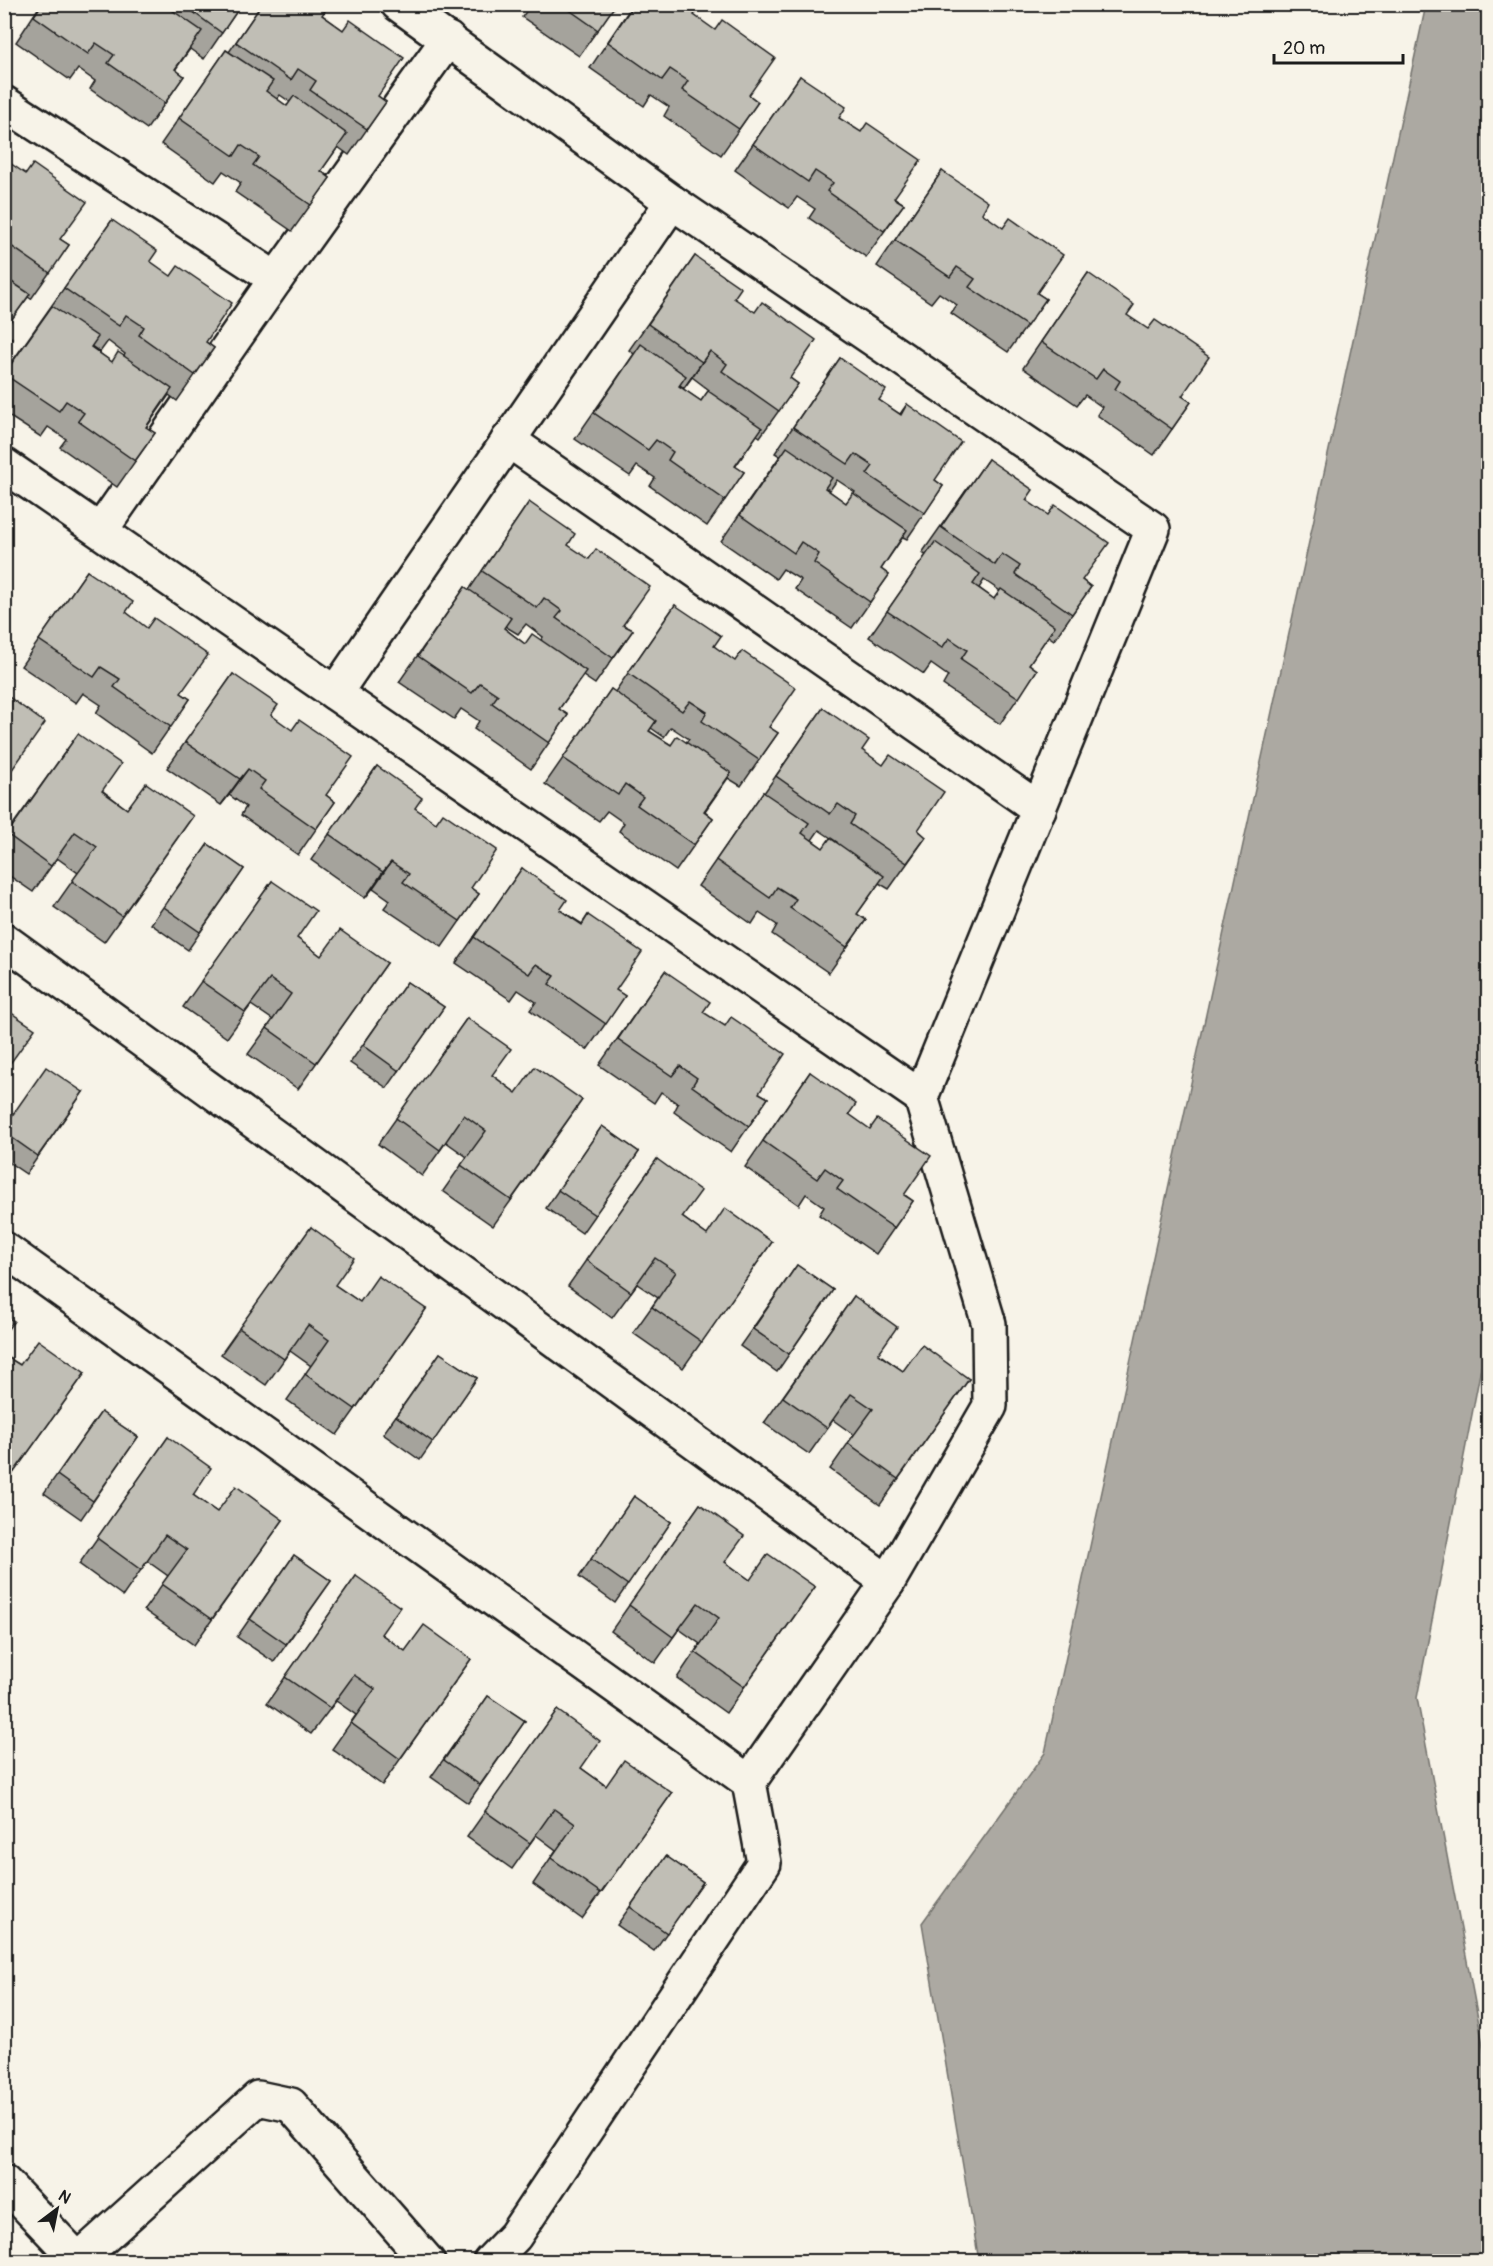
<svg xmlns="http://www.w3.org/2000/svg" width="1493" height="2266" font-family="Pangolin,sans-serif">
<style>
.water{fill:#aca9a2;stroke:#72716c;stroke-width:1.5}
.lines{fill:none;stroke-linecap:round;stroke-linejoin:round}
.minor-casing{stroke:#1c1c1c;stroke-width:38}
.minor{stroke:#f7f3e8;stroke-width:33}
.wall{fill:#a5a39c;stroke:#1c1c1c;stroke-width:1.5;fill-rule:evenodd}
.shaded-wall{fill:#86857f;stroke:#1c1c1c;stroke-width:1.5}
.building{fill:#c0beb5;stroke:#1c1c1c;stroke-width:1.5}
</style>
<rect width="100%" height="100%" fill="#f7f3e8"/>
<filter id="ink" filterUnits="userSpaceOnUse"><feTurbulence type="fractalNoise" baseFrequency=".0167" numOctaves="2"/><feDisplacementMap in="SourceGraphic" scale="12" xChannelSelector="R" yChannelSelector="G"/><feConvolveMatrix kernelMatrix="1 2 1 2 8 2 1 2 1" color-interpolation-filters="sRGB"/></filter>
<g filter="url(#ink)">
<path class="water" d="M1426 5H1488V1332L1417 1698 1488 2071V2261H979L922 1923 1045 1753Z"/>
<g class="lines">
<defs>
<g id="minor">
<path d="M398 4 672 202 1153 529 921 1097"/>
<path d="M4 103 276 279"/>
<path d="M508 440 1039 809"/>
<path d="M4 465 921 1097 989 1324 990 1406 888 1582 749 1782"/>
<path d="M101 530 276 279 448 39"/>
<path d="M335 693 672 202"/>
<path d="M4 940 888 1582"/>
<path d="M4 1249 749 1782 764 1863 515 2236 490 2262"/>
<path d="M4 2182 78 2260"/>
<path d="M76 2262 258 2098 291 2105 428 2262"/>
</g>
</defs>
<use href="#minor" class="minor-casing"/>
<use href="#minor" class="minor"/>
</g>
<g class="wall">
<path d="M41 4H240L241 5 204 59 190 49 175 70 184 76 147 129 90 89 95 81 78 69 70 80 16 42Z"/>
<path d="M262 4 322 15 343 30 378 96 386 102 349 155 338 147 321 171 330 178 292 231 235 192 241 183 223 171 215 182 161 144 226 50 229 52ZM280 95 290 102 287 106 277 99Z"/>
<path d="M521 4H616L579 56 522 17 528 9Z"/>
<path d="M633 4 694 15 749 95 758 102 721 155 664 116 669 107 651 95 644 106 590 68Z"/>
<path d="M800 76 839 118 895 198 904 204 866 257 809 218 815 209 797 197 789 208 735 170Z"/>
<path d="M4 159 60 239 69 245 31 299 28 297 4 330Z"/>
<path d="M942 171 982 213 1037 293 1046 299 1008 352 951 313 957 305 939 293 931 303 877 266Z"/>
<path d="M112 220 150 261 206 342 214 348 177 401 169 395 146 428 155 433 117 487 60 447 66 439 48 427 41 437 4 413V373ZM108 341 125 354 124 356 112 362 91 347V346L100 352Z"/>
<path d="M695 256 734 298 790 378 798 384 760 437 757 435 735 467 744 472 707 526 650 486 655 478 637 466 630 476 575 439 634 354 629 350ZM692 377 709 390 701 401 679 386 680 385 684 388Z"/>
<path d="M1088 273 1182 396 1191 402 1154 455 1097 415 1102 407 1085 395 1077 405 1023 368Z"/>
<path d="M840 358 879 400 900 414 907 404 935 480 943 486 907 539 903 537 881 569 889 575 852 628 795 589 801 580 783 569 776 579 721 541 780 456 775 453ZM837 480 855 492 846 503 825 488 830 490Z"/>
<path d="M988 459 1026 500 1082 580 1091 587 1054 640 1048 636 1029 664 1037 670 1000 724 943 685 948 676 931 664 924 674 869 637 926 555 922 553ZM984 580 1000 591 994 599 979 588Z"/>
<path d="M529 502 568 545 623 625 633 630 595 684 583 676 559 709 568 715 531 769 474 729 479 721 461 709 454 719 399 682 465 587 469 590ZM526 624 543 637 541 640 525 644 504 628 505 626 518 634Z"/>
<path d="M87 571 126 612 181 693 190 699 152 753 96 713 101 705 83 693 76 703 21 666Z"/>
<path d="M675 605 714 646 769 727 778 733 741 786 728 778 705 811 713 818 676 871 619 831 624 823 607 811 599 821 545 784 611 689 615 692ZM671 727 689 739 686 742 671 745 649 731 651 728 664 737Z"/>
<path d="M233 674 271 715 326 795 335 802 298 855 241 815 246 807 229 795 221 805 167 768Z"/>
<path d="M823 708 862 750 918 830 926 837 889 889 879 883 857 914 866 920 829 973 772 934 777 925 759 913 752 924 698 886 763 792 764 793ZM819 830 837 842 823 848 812 840Z"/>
<path d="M78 734 103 791 127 809 193 816 104 942 54 907 78 873 57 858 33 892 4 872V837Z"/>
<path d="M377 766 415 808 471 888 479 894 442 947 384 908 390 900 373 888 365 898 311 860Z"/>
<path d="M208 844 244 869 188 950 151 924Z"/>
<path d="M522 868 560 910 582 924 588 915 616 990 625 996 587 1050 530 1010 536 1002 518 990 511 1000 456 963Z"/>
<path d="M272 881 297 938 321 956 387 963 298 1089 248 1054 273 1020 251 1005 227 1038 183 1007Z"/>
<path d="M665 971 703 1012 759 1093 768 1098 731 1152 674 1112 678 1104 661 1092 654 1103 599 1065Z"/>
<path d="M407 982 444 1007 387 1088 350 1063Z"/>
<path d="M467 1018 492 1075 516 1093 582 1100 493 1226 443 1191 467 1157 446 1142 422 1176 378 1144Z"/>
<path d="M810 1072 849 1114 905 1195 913 1201 876 1254 819 1215 824 1207 806 1194 799 1205 745 1167Z"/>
<path d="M83 1092 26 1174 4 1159V1127Z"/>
<path d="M602 1126 639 1152 582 1233 546 1208Z"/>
<path d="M657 1159 682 1217 707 1235 772 1242 683 1368 633 1333 658 1298 637 1284 612 1318 568 1286Z"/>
<path d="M311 1227 335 1285 360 1302 426 1309 337 1435 287 1400 311 1366 290 1351 266 1385 221 1354Z"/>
<path d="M797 1265 833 1290 777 1372 740 1346Z"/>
<path d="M854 1296 879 1354 903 1371 969 1379 880 1505 830 1469 854 1435 833 1420 809 1454 764 1423Z"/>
<path d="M440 1353 477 1378 420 1460 383 1434Z"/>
<path d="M4 1355 20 1365 85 1373 4 1486Z"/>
<path d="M101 1412 138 1437 81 1519 44 1493Z"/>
<path d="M168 1437 193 1495 217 1512 283 1520 194 1645 144 1610 168 1576 147 1561 123 1596 79 1564Z"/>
<path d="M634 1496 671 1522 615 1603 579 1577Z"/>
<path d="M700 1504 725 1562 750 1580 815 1587 726 1713 677 1678 700 1644 679 1629 655 1663 611 1631Z"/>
<path d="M294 1555 331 1581 274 1662 237 1637Z"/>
<path d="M356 1576 381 1634 405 1651 471 1659 382 1785 332 1749 356 1715 336 1701 311 1734 267 1703Z"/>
<path d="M488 1696 525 1721 468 1803 431 1777Z"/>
<path d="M557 1710 581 1768 606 1786 672 1793 582 1919 533 1884 556 1850 536 1835 512 1869 467 1837Z"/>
<path d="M666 1856 703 1882 654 1951 617 1925Z"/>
</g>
<g class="shaded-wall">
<path d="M710 351 692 377 684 388 702 362Z"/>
<path d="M248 769 229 795 221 805 240 779Z"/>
<path d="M391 862 373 888 365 898 383 872Z"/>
</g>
<g class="building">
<path d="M42 4H163L202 31 175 69 184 76 165 103 108 63 114 55 96 43 88 54 34 16Z"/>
<path d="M182 4H240L241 5 222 33Z"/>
<path d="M262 4H328L329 5 322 15 343 30 350 20 404 58 378 96 386 102 367 129 310 90 316 81 298 69 291 80 236 42Z"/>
<path d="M561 4H616L598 30Z"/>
<path d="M634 4H700L701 5 694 15 715 30 722 20 775 58 749 95 758 102 739 129 682 90 688 81 670 69 662 80 608 42Z"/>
<path d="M226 50 273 81 266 91 287 106 294 96 347 134 321 171 330 178 311 205 253 165 259 157 241 145 234 156 179 118Z"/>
<path d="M800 76 846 107 839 118 861 132 867 123 921 160 894 198 904 204 884 231 827 191 833 183 815 171 808 182 753 144Z"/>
<path d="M4 144 11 149 4 159Z"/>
<path d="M4 159 26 174 33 164 87 202 60 239 69 245 50 273 4 241Z"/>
<path d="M942 171 988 202 982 213 1003 228 1010 218 1063 255 1037 293 1046 299 1027 326 969 287 975 279 957 267 950 277 895 240Z"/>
<path d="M112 220 157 251 150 261 171 276 178 266 232 303 206 342 214 348 195 375 139 335 144 327 126 315 119 326 64 288Z"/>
<path d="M695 256 741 288 734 298 755 312 762 302 816 340 790 378 798 384 779 411 722 371 727 364 710 351 702 362 648 324Z"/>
<path d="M1088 273 1134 305 1127 315 1148 329 1155 320 1209 357 1182 396 1191 402 1172 429 1115 389 1120 381 1103 369 1096 379 1041 342Z"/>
<path d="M4 277 30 294 4 330Z"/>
<path d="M52 306 98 337 91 347 112 362 118 352 172 389 146 427 155 433 135 461 78 421 84 413 66 401 59 411 4 374Z"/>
<path d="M4 333 12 338 4 349Z"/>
<path d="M641 344 686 376 679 386 701 401 708 391 762 428 735 466 744 472 725 500 668 460 673 452 656 440 648 450 594 413Z"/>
<path d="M840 358 886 390 879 400 901 415 907 404 961 442 935 480 943 486 925 513 867 474 873 466 855 454 848 464 793 427Z"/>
<path d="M787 447 832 478 825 488 846 503 853 493 907 530 881 569 889 575 870 602 814 563 819 554 801 542 794 553 740 515Z"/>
<path d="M988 459 1033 490 1026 500 1048 515 1055 505 1109 543 1082 580 1091 587 1072 614 1015 574 1020 566 1002 554 995 565 941 527Z"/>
<path d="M529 502 575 534 568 545 589 559 596 549 650 587 623 625 633 630 613 658 556 618 562 611 544 598 537 608 482 571Z"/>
<path d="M935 542 980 574 973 584 994 599 1001 589 1055 626 1029 664 1037 670 1019 698 961 659 967 650 949 638 942 648 887 611Z"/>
<path d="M87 571 133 602 126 612 147 628 154 618 208 655 181 693 190 699 171 727 114 687 120 679 101 667 94 677 39 640Z"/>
<path d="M465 587 511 618 504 628 525 644 532 634 586 671 559 709 568 715 549 743 492 703 498 695 480 683 472 693 418 656Z"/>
<path d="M675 605 721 636 714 646 735 661 742 651 796 688 769 727 778 733 759 760 702 721 707 712 690 701 682 711 628 673Z"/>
<path d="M233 674 278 705 271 715 292 730 299 720 353 757 326 795 335 802 316 829 259 789 265 781 248 769 240 779 185 742Z"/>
<path d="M611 689 656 721 649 731 671 745 677 736 731 773 704 811 713 818 694 845 637 805 643 797 625 784 618 795 563 758Z"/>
<path d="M9 697 45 723 4 781V704Z"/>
<path d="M823 708 869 740 862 750 883 765 890 755 944 792 918 830 926 837 907 863 850 824 855 816 838 804 830 814 776 776Z"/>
<path d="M78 734 121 764 102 791 127 809 146 783 193 816 122 916 72 881 97 847 75 832 51 866 7 834Z"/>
<path d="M377 766 422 798 415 808 436 823 443 813 497 850 471 888 479 894 460 921 403 882 409 874 391 862 383 872 329 834Z"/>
<path d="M763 792 809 823 802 833 823 848 830 838 884 876 857 914 866 920 847 947 790 908 796 899 777 887 770 898 716 860Z"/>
<path d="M208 844 244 869 200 932 164 907Z"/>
<path d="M522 868 567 900 560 910 582 925 588 915 642 952 616 990 625 996 606 1024 549 984 555 976 536 964 529 974 474 937Z"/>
<path d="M272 881 316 911 297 938 321 956 340 930 387 963 316 1063 267 1028 291 994 270 979 245 1012 201 981Z"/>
<path d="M665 971 710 1002 703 1012 725 1026 731 1017 785 1054 759 1093 768 1098 749 1126 692 1086 697 1078 680 1066 672 1076 618 1039Z"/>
<path d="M407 982 444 1007 399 1071 363 1045Z"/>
<path d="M4 1008 35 1029 4 1072Z"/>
<path d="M467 1018 511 1049 492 1075 516 1093 535 1067 582 1100 511 1200 461 1165 486 1131 464 1115 440 1150 396 1118Z"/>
<path d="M46 1067 83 1092 38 1156 4 1132V1127Z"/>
<path d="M810 1072 856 1104 849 1114 870 1129 877 1119 931 1156 904 1195 913 1201 894 1228 837 1189 843 1181 825 1168 817 1179 763 1141Z"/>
<path d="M602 1126 639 1152 595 1215 558 1190Z"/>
<path d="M657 1159 701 1191 682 1217 707 1235 725 1208 772 1242 702 1342 652 1307 676 1272 655 1258 631 1292 586 1260Z"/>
<path d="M311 1227 354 1258 335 1285 360 1302 378 1276 426 1309 355 1409 305 1374 329 1340 308 1325 284 1359 239 1328Z"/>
<path d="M797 1265 833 1290 789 1354 753 1329Z"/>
<path d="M854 1296 897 1327 878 1354 903 1371 922 1345 969 1379 898 1479 848 1443 873 1409 851 1394 827 1428 783 1397Z"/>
<path d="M4 1315 14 1321 4 1334Z"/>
<path d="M38 1340 85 1373 14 1472 4 1466V1355L20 1365Z"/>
<path d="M440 1353 477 1378 433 1442 396 1416Z"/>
<path d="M101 1412 138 1437 93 1501 57 1475Z"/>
<path d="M168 1437 211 1468 193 1495 217 1512 236 1486 283 1520 212 1619 162 1584 187 1550 165 1535 141 1570 97 1538Z"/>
<path d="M634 1496 671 1522 628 1585 591 1559Z"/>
<path d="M700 1504 744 1536 725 1562 750 1580 768 1554 815 1587 744 1687 695 1652 719 1618 698 1603 673 1637 629 1605Z"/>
<path d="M294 1555 331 1581 286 1644 250 1619Z"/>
<path d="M356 1576 400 1607 381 1634 405 1651 424 1625 471 1659 400 1759 351 1723 375 1689 354 1675 330 1708 285 1677Z"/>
<path d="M488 1696 525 1721 480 1785 444 1760Z"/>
<path d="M557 1710 600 1741 581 1768 606 1786 624 1760 672 1793 601 1893 551 1858 575 1824 554 1809 530 1843 485 1811Z"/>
<path d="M666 1856 703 1882 667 1933 630 1907Z"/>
</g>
</g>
<rect width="1493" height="2266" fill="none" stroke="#f7f3e8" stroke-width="24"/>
<rect x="12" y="12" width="1469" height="2242" fill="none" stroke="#1c1c1c" stroke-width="2" filter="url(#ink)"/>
<g transform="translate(57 2209) rotate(32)" stroke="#f7f3e8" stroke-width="4.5" paint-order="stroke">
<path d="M0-4.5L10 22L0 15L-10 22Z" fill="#1c1c1c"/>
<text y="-9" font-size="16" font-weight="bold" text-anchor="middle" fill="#1c1c1c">N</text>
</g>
<path d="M1274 54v9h129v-9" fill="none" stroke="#1c1c1c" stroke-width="3"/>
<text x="1283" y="54" font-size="18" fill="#1c1c1c" stroke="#f7f3e8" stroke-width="4.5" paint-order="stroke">20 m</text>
</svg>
